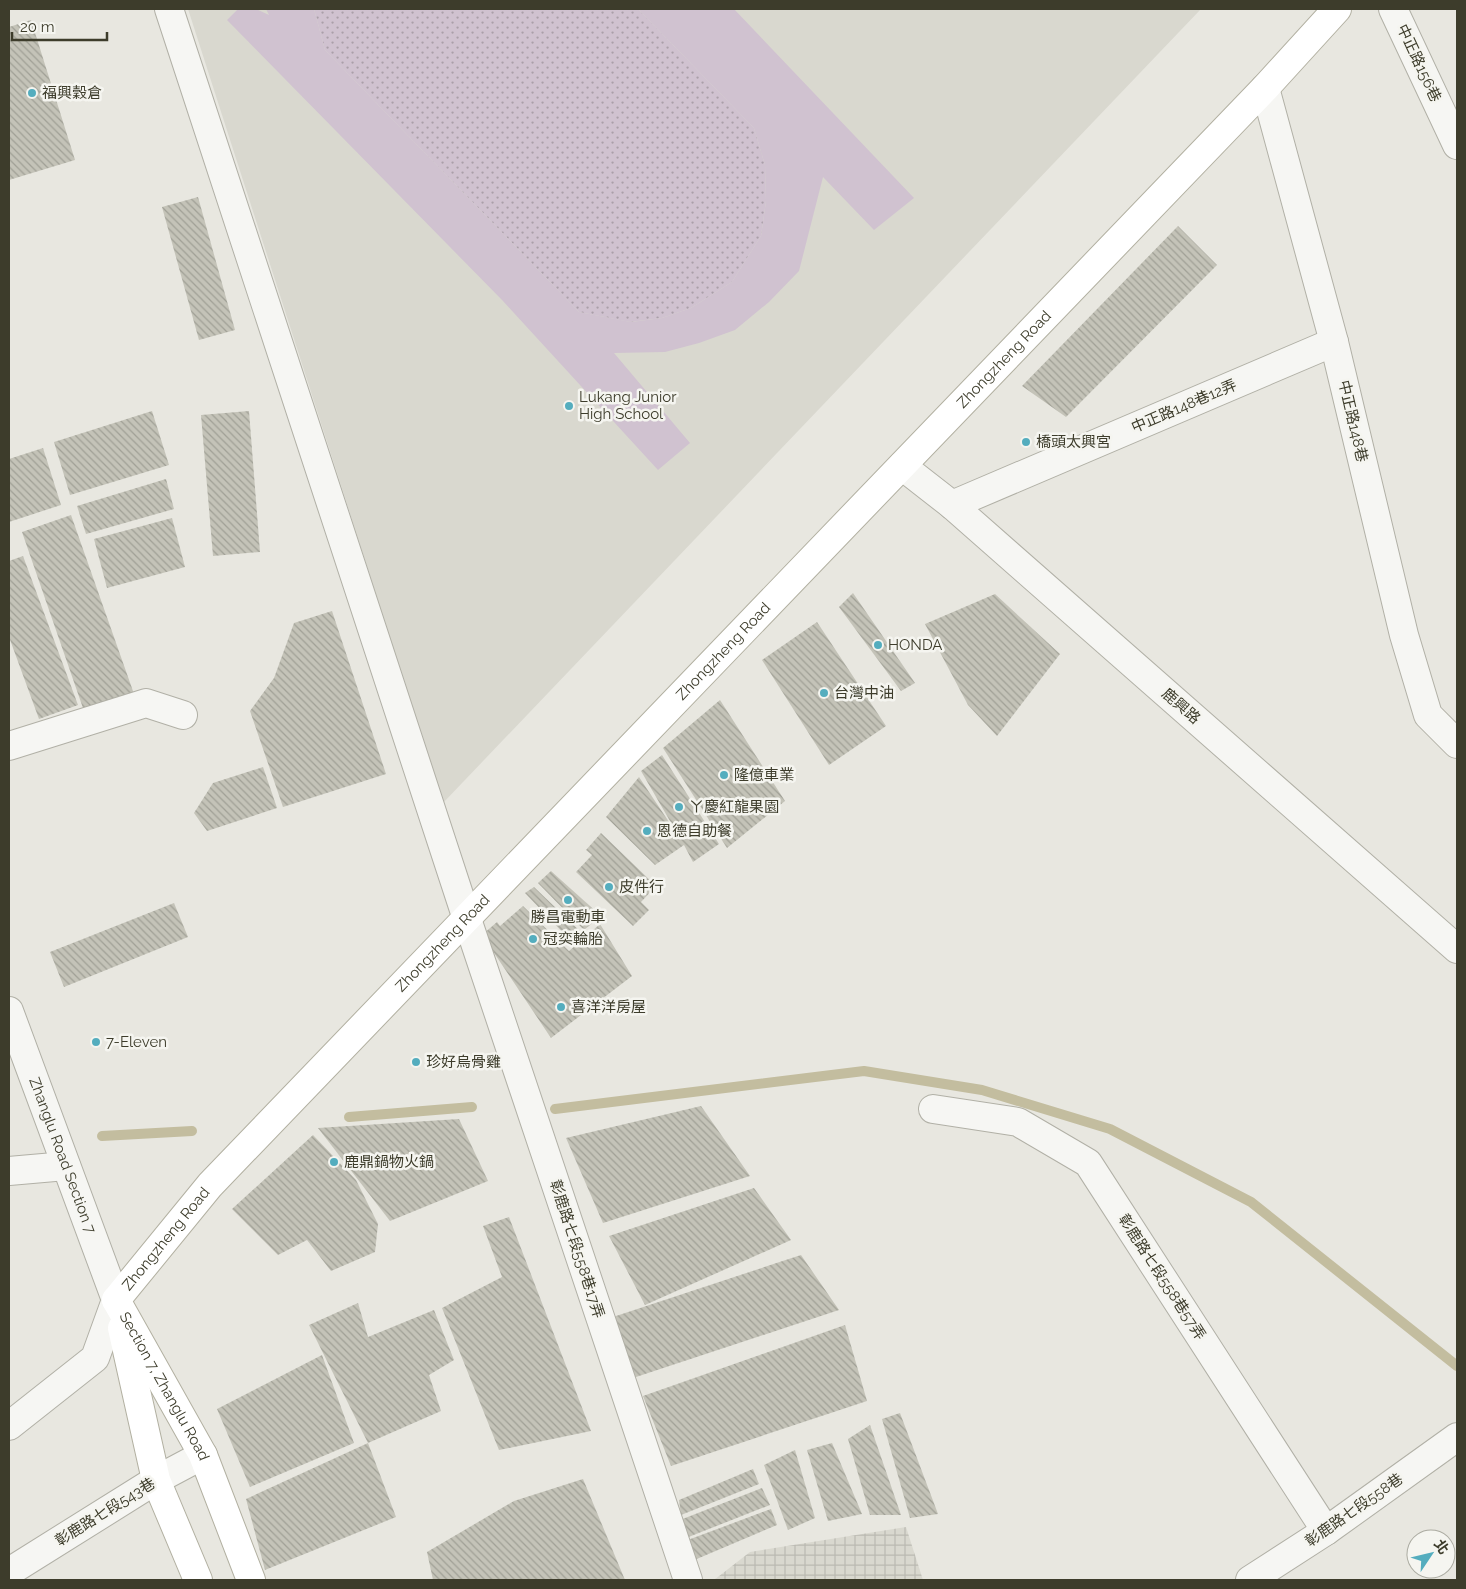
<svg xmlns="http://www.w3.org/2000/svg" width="1466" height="1589" font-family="Raleway,'Noto Sans TC',sans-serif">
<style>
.built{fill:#d9d8cf}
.industrial{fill:url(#industrial-grid)}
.grass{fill:url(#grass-dots)}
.pitch{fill:#d0c2d0}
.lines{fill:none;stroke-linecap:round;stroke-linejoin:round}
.stream{stroke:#c3bd9f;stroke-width:10}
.building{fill:url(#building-back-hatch)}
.minor-casing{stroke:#b1b0a6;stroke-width:30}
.major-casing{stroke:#b2b0a1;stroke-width:30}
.minor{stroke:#f6f6f3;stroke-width:28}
.major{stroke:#fff;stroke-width:28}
.poi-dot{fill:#54adbe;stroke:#f5f5f0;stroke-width:2}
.labels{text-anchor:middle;stroke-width:5;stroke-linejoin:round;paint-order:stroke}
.street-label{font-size:15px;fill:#3d3c2b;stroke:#f5f5f0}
.poi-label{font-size:15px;fill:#3d3c2b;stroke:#f5f5f0;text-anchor:start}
</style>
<defs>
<pattern id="industrial-grid" width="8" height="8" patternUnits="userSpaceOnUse" patternTransform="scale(1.25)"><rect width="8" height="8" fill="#d9d8cf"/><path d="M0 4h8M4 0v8" fill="none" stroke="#bbbab2"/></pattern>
<pattern id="grass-dots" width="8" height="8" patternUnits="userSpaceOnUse" patternTransform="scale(1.25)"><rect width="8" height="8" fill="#d0c2d0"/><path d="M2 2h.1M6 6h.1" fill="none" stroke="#aa9fa9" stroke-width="1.8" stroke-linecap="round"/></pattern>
<pattern id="building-back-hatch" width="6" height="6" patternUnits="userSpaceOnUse" patternTransform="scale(1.25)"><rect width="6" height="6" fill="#c4c3b8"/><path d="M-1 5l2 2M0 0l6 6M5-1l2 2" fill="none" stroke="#a0a096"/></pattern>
</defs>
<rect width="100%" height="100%" fill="#e8e7e0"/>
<path class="built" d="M188 9H1201L443 803Z"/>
<path class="industrial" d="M906 1527 923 1580H714L750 1552Z"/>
<path class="grass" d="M314 9H638L754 128 765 165 766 201 761 236 732 282 691 308 662 318 630 322 579 312 325 50Z"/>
<path class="pitch" d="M238 9H256L269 15 266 9H314L325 50 579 312 631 322 662 318 691 308 732 282 761 236 766 201 765 165 754 128 638 9H734L914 198 874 230 823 177 799 271 769 302 735 330 699 343 665 352 614 353 690 443 658 470 503 301 227 20Z"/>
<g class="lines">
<g class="stream">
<path d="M555 1109 864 1071 982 1090 1110 1129 1251 1202 1457 1366"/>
<path d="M349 1117 472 1107"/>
<path d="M102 1136 192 1131"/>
</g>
</g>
<g class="building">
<path d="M31 20 75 160 9 180V27Z"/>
<path d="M198 197 235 330 199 340 162 207Z"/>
<path d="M1178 226 1217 265 1066 417 1022 386Z"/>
<path d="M152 411 169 465 70 495 54 442Z"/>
<path d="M249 411 260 552 213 556 201 415Z"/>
<path d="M43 448 61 505 9 522V459Z"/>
<path d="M166 479 174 509 86 534 77 506Z"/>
<path d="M71 515 134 694 84 711 22 532Z"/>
<path d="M172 518 185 567 107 588 94 539Z"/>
<path d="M23 556 78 705 39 719 9 637V561Z"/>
<path d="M853 593 915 683 901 691 839 607Z"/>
<path d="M995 594 1060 654 997 736 968 705 925 624Z"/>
<path d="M332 611 386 774 283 807 250 711 274 678 294 623Z"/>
<path d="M817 622 886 726 829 765 762 660Z"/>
<path d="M720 700 785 801 727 848 663 748Z"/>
<path d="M662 755 719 844 693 862 684 845 655 865 606 817 639 777 681 840 641 771Z"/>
<path d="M263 767 277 808 207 831 194 813 213 783Z"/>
<path d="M601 833 656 886 641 902 649 910 633 926 576 872 592 855 586 850Z"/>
<path d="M551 871 601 916 584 930 538 883Z"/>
<path d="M534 887 583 934 570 940 525 893Z"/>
<path d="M174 903 188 937 64 987 50 952Z"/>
<path d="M523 906 569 951 600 924 632 976 551 1038 482 935 497 922 500 926Z"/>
<path d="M701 1106 750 1176 603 1223 566 1138Z"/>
<path d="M459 1119 488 1181 390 1221 318 1128Z"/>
<path d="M313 1135 356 1180 378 1224 375 1252 331 1271 307 1240 278 1255 232 1209Z"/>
<path d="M754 1188 791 1240 645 1305 609 1236Z"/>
<path d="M509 1217 591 1431 499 1450 442 1308 502 1277 483 1226Z"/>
<path d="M801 1255 839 1310 633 1378 613 1317Z"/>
<path d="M358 1303 368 1337 434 1310 454 1360 429 1375 441 1411 368 1443 309 1325Z"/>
<path d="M845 1325 867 1401 671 1466 643 1396Z"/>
<path d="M322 1355 354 1443 250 1487 217 1409Z"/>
<path d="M900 1413 938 1514 910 1518 882 1419Z"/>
<path d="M870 1425 901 1515H870L848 1439Z"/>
<path d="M368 1443 396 1517 265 1570 246 1499Z"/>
<path d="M832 1443 862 1514 828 1521 807 1450Z"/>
<path d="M795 1450 815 1518 788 1530 764 1465Z"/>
<path d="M753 1469 759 1484 681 1515 679 1500Z"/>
<path d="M583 1479 625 1580H433L427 1552 514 1501Z"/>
<path d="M762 1488 770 1505 686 1538 680 1520Z"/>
<path d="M771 1509 777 1525 692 1561 685 1541Z"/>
</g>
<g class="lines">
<defs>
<g id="minor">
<path d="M169 9 467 919 688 1580"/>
<path d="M1393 9 1457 145"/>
<path d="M1265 88 1334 342 1404 635 1428 715 1457 744"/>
<path d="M902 466 952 505 1457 949"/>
<path d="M952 505 1334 342"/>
<path d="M9 746 146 703 183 715"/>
<path id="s1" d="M9 1011 116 1300 95 1358 9 1426"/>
<path d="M933 1109 1018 1122 1088 1163 1326 1531"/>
<path d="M9 1171 66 1166"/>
<path d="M9 1572 156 1480 203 1455"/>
<path d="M1250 1580 1326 1531 1457 1437"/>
</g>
<g id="major">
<path id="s2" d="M116 1300 210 1185 1265 88 1337 9"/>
<path id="s3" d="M116 1300 203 1455 251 1580"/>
<path d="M122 1328 156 1480 198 1580"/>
</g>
</defs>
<use href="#minor" class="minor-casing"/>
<use href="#major" class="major-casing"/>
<use href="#minor" class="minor"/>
<use href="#major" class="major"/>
</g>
<g class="poi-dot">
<circle cx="32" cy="93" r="5"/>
<circle cx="569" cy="406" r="5"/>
<circle cx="1026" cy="442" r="5"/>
<circle cx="878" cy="645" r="5"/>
<circle cx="824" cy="693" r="5"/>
<circle cx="724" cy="775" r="5"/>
<circle cx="679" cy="807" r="5"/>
<circle cx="647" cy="831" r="5"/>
<circle cx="609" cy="887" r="5"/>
<circle cx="568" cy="900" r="5"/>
<circle cx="533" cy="939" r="5"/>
<circle cx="561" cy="1007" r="5"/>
<circle cx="96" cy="1042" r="5"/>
<circle cx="416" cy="1062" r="5"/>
<circle cx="334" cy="1162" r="5"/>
</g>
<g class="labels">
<g class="street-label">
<text transform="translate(1419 63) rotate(65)" y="5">中正路156巷</text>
<text dy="5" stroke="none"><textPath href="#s2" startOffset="1294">Zhongzheng Road</textPath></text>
<text transform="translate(1184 406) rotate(-23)" y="5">中正路148巷12弄</text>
<text transform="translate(1353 421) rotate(77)" y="5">中正路148巷</text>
<text dy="5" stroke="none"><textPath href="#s2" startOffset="889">Zhongzheng Road</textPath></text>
<text transform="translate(1181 706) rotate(41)" y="5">鹿興路</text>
<text dy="5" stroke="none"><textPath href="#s2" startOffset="484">Zhongzheng Road</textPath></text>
<text dy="5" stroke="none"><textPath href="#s1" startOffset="154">Zhanglu Road Section 7</textPath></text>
<text dy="5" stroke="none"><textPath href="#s2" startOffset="79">Zhongzheng Road</textPath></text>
<text transform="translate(577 1249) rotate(72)" y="5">彰鹿路七段558巷17弄</text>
<text transform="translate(1162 1277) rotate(57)" y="5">彰鹿路七段558巷57弄</text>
<text dy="5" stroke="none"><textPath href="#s3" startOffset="99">Section 7, Zhanglu Road</textPath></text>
<text transform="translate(1354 1510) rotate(-35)" y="5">彰鹿路七段558巷</text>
<text transform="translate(105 1512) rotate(-32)" y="5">彰鹿路七段543巷</text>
</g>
<g class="poi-label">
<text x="42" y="98">福興穀倉</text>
<text x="579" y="402">Lukang Junior<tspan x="579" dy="17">High School</tspan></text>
<text x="1036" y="447">橋頭太興宮</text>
<text x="888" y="650">HONDA</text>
<text x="834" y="698">台灣中油</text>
<text x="734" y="780">隆億車業</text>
<text x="689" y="812">ㄚ慶紅龍果園</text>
<text x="657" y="836">恩德自助餐</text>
<text x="619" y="892">皮件行</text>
<text x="568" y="922" text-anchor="middle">勝昌電動車</text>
<text x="543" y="944">冠奕輪胎</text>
<text x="571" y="1012">喜洋洋房屋</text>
<text x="106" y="1047">7-Eleven</text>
<text x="426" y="1067">珍好烏骨雞</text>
<text x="344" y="1167">鹿鼎鍋物火鍋</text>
</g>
</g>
<rect width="1466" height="1589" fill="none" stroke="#3d3c2b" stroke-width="20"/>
<g transform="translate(1431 1554) rotate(55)"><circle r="24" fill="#f5f5f0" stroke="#ababa1"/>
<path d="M0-4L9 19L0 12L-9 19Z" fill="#54adbe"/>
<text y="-8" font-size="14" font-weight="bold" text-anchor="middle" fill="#3d3c2b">北</text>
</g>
<path d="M12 32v8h95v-8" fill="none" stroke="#3d3c2b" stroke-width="2.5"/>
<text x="20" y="32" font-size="15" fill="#3d3c2b" stroke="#f5f5f0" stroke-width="4" paint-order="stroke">20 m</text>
</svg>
